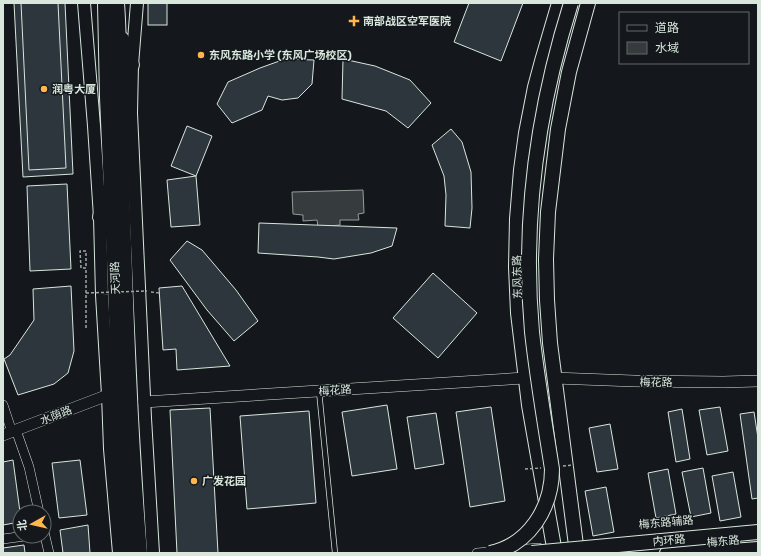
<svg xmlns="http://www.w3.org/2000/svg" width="761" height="556" font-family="Rubik,'Noto Sans SC',sans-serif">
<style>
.water{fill:#363b3e;stroke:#939e99}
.building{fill:#2c363c;stroke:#d8e6dc}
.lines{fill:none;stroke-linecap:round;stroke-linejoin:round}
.service-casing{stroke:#d8e6dc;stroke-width:6}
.minor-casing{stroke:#d8e6dc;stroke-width:10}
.tertiary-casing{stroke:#d8e6dc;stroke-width:12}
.secondary-casing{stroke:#d8e6dc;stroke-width:14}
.trunk-casing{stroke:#d8e6dc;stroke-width:16}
.path{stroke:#9da8a2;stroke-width:1.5;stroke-dasharray:3 2;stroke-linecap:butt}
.service{stroke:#14181c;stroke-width:4.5}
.minor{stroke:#14181c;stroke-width:9}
.tertiary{stroke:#14181c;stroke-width:11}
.secondary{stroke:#14181c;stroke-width:12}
.trunk{stroke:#14181c;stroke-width:14}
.trunk-bridge-casing{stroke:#d8e6dc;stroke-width:16;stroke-linecap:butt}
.path-bridge{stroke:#9da8a2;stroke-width:1.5;stroke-dasharray:3 2;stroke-linecap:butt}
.trunk-bridge{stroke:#14181c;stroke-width:14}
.poi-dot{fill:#ffb74d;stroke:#14181c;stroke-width:1.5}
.labels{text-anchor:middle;stroke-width:3;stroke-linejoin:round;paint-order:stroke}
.poi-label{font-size:11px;font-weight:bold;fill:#d8e6dc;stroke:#14181c;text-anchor:start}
.street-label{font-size:11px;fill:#d8e6dc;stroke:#14181c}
</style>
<rect width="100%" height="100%" fill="#14181c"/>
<path class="water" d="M363 190 364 213 358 214 359 220H340V225L318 227 317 220 303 221V215L293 214 292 192Z"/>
<g class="building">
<path d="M14 3H65L73 174 23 177Z"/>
<path d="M21 3H58L66 168 29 170Z"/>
<rect x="148" y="3" width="19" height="22"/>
<path d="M469 3H523L501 61 454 42Z"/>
<path d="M285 59 314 60 312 84 298 98 282 100 268 96 262 110 232 123 217 104 228 82 260 68Z"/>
<path d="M343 59 375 66 410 80 431 103 408 128 386 111 342 99Z"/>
<path d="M187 126 212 136 196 176 171 166Z"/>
<path d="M451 129 462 142 471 172 472 208 470 228 445 226 446 195 444 176 432 145Z"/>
<path d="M196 176 200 225 171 227 167 180Z"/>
<path d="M67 184 71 269 30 271 27 186Z"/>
<path d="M259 223 397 228 392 246 371 253 334 259 318 257 258 253Z"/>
<path d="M187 241 202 250 236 290 258 321 234 341 207 310 170 260Z"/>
<path d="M433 273 477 313 438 358 393 318Z"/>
<path d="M71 286 74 351 68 373 54 384 18 395 4 359 10 355 34 320 33 289Z"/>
<path d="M182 286 230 366 177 370 176 349 163 350 159 288Z"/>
<path d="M387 405 397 469 352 476 342 412Z"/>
<path d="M491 407 505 501 470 507 456 412Z"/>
<path d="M720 407 728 451 707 455 699 410Z"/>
<path d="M210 408 218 553H177L170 410Z"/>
<path d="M682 409 690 459 676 462 668 412Z"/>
<path d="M309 411 316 503 247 509 240 416Z"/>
<path d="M754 412 758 438V498L752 499 740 414Z"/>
<path d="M436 413 444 464 415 469 407 417Z"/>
<path d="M610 424 618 469 597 472 589 428Z"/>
<path d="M13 460 20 512V522L3 525V462Z"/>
<path d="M80 460 87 515 59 518 52 463Z"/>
<path d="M703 468 711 513 691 517 682 472Z"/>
<path d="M668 469 676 514 656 518 648 473Z"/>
<path d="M733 472 741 517 720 521 712 476Z"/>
<path d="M606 487 614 532 593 536 585 491Z"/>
<path d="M88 525 90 553H63L60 530Z"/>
<path d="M24 545 25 553H3V548Z"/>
</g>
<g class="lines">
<defs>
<path id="service" d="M319 391 335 553"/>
<g id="minor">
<path d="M3 405 12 432"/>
<path d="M16 430 29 467 39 512"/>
<path d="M44 532 49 553"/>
<path d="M3 539 25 536"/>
<path d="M477 553 539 548"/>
</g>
<g id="tertiary">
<path d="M554 378 634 381 723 382 758 381"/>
<path d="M144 402 525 378"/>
<path d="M3 435 108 395"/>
</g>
<g id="secondary">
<path d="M84 3 94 126 100 217 102 295 108 395 110 449 119 553"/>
<path d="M137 3 132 65 131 113 145 418 153 553"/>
<path d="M666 553 716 548"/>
</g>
<g id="trunk">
<path d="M105 3 107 97 114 260 118 370 125 507 130 553"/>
<path d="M117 3C120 42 119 82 120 121 125 265 128 409 140 553"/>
<path d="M122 39 132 65"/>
<path d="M100 217 107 193"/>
<path d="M555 553 529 405 518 313 516 267 517 219 521 170 526 133 535 87 542 61 559 3"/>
<path d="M577 553 550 343 547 300 546 259 548 212 558 129 569 72 588 3"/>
<path d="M706 553 758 549"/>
</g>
</defs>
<use href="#service" class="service-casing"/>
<use href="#minor" class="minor-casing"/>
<use href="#tertiary" class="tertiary-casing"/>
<use href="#secondary" class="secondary-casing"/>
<use href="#trunk" class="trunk-casing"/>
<g class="path">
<path d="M86 266V251H80L81 268H86V328"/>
<path d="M151 292 159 293"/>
</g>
<use href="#service" class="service"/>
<use href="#minor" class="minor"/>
<use href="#tertiary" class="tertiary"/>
<use href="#secondary" class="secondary"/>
<use href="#trunk" class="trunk"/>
<defs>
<g id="trunk-bridge">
<path d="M490 553C529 545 552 508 552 469 545 424 537 378 532 332 522 221 538 108 571 3"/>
<path d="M532 553 758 532"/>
</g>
</defs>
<use href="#trunk-bridge" class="trunk-bridge-casing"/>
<g class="path-bridge">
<path d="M86 293 147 291"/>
<path d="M563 466 574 465"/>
<path d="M525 469 541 468"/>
</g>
<use href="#trunk-bridge" class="trunk-bridge"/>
</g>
<g class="poi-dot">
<path d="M352 15h4v4h4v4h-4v4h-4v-4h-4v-4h4z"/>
<circle cx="201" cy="55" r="4"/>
<circle cx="44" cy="89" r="4"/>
<circle cx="194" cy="481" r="4"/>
</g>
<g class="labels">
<g class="poi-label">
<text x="363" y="25">南部战区空军医院</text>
<text x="209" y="59">东风东路小学 (东风广场校区)</text>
<text x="52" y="93">润粤大厦</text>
<text x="202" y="485">广发花园</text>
</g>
<g class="street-label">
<text transform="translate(517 277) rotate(-91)" y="4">东风东路</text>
<text transform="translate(115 278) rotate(-92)" y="4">天河路</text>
<text transform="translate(656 382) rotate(1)" y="4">梅花路</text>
<text transform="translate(335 390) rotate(-4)" y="4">梅花路</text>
<text transform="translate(56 415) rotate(-21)" y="4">水荫路</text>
<text transform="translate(666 522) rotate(-5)" y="4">梅东路辅路</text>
<text transform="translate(669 540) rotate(-5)" y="4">内环路</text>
<text transform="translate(723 541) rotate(-5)" y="4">梅东路</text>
</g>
</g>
<rect width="761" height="556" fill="none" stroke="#d8e6dc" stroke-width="8"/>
<rect x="619" y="12" width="130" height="52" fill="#14181c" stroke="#626a69"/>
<rect x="627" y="25" width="20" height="6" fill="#14181c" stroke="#626a69"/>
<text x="655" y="32" font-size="12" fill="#d8e6dc">道路</text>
<rect x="627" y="42" width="20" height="12" fill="#363b3e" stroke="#626a69"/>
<text x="655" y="52" font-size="12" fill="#d8e6dc">水域</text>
<g transform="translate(32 524) rotate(262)"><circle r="19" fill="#14181c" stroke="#626a69"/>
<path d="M0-3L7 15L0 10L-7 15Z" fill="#ffb74d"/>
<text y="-6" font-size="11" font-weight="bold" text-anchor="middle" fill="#d8e6dc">北</text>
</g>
</svg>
